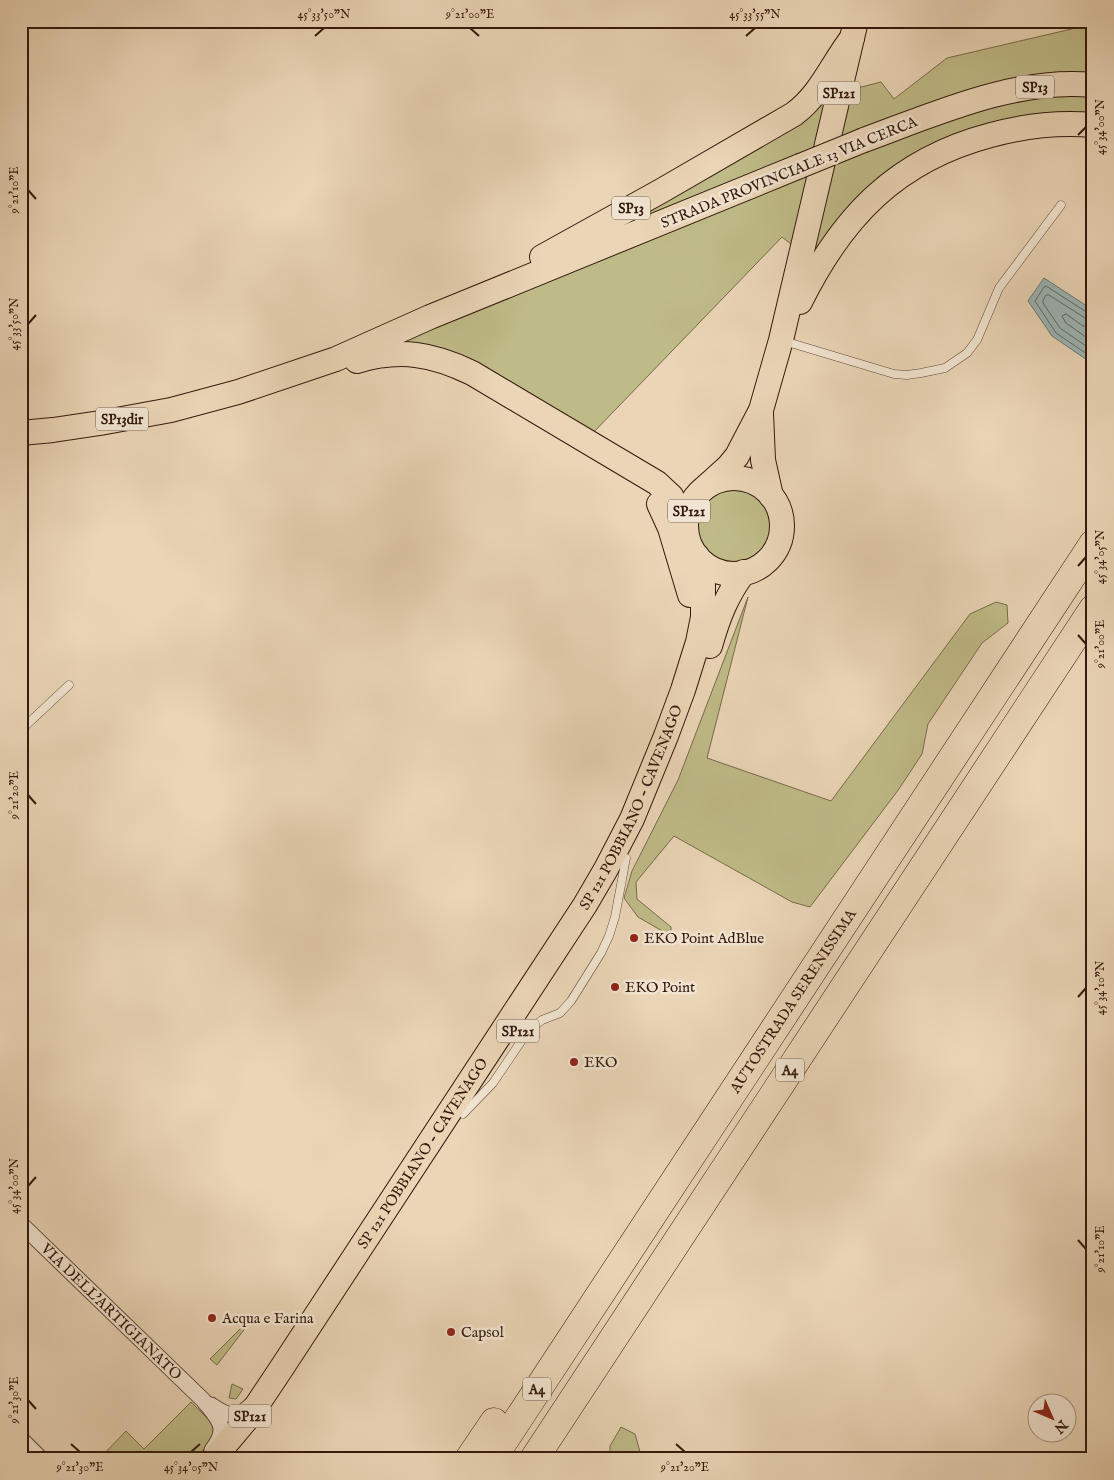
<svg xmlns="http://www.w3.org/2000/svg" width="1114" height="1480" font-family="'IM FELL English',serif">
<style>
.green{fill:#bfbb88;stroke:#796a4a}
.water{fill:#9bb6b7;stroke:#717773}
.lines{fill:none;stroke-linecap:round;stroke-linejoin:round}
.shore{stroke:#676862;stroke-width:1}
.lane-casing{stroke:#614837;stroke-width:9}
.street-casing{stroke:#614837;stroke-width:17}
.primary-casing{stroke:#33190d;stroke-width:26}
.highway-casing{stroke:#33190d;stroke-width:29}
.lane{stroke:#f1e4d0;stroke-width:8}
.street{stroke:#f1e4d0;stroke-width:15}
.primary{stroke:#ead5b6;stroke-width:24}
.highway{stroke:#ead5b6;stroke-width:28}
.primary-bridge-casing{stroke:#33190d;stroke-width:26;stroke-linecap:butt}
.primary-bridge{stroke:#ead5b6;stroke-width:24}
.ticks{fill:none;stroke:#33190d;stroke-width:2}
.poi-dot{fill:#8f2418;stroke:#f1e4d0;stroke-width:2}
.labels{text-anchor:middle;stroke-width:5;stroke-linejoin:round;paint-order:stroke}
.shield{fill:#f1e4d0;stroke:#6c5648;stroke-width:1}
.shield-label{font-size:14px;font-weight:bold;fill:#33190d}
.street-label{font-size:15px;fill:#33190d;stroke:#f1e4d0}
.poi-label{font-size:15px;fill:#33190d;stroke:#f1e4d0;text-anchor:start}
.neatline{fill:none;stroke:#33190d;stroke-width:2}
.ticks-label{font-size:12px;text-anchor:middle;fill:#33190d}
</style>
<rect width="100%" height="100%" fill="#ead5b6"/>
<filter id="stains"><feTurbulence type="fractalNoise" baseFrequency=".004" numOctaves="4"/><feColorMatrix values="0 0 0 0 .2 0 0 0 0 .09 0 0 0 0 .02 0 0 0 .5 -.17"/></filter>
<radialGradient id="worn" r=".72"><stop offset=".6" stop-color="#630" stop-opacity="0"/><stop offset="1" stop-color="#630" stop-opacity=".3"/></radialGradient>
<g class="green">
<path d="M1093 24V118L962 137 810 259 782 237 590 436 392 348 826 96 881 82 894 99 947 58Z"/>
<circle cx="735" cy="527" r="39"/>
<path d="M748 597 707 758 831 801 970 614 996 602 1007 605 1008 623 982 643 928 724 922 754 899 789 810 907 792 902 674 836 636 882 637 899 671 927V936L638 917 624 898 632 871 678 780Z"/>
<path d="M248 1321 250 1322 217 1365 210 1359Z"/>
<path d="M232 1384 243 1389 236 1399 229 1398Z"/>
<path d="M191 1402 214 1425 211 1442 195 1459H99L126 1431 144 1449Z"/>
<path d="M621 1427 635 1434 642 1459H610V1446Z"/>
</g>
<path class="water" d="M1044 278 1093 310V364L1052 336 1028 301Z"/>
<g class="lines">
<g class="shore">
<path d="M1093 313H1088L1046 286 1044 287 1035 301 1056 333 1093 358"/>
<path d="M1093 320 1085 318 1049 295H1046L1043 300V303L1060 328 1093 351"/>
<path d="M1093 327 1083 326 1066 314 1062 316 1066 323 1093 342"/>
</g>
<defs>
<g id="lane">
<path d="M784 341 894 374 907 375 921 373 945 368 967 353 977 340 999 288 1061 205"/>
<path d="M21 730 69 685"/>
<path d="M463 1114 493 1083 528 1031 542 1020 560 1013 571 1001 601 953 609 936 615 917 626 858"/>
</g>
<g id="street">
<path id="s1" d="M21 1224 203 1400C218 1419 230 1427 212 1450"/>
<path d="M211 1405C228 1416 235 1421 251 1405"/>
<path d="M21 1439 41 1459"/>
</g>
<g id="primary">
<path d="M864 140C935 114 1017 77 1093 85"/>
<path d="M542 257 661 191 794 114C821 94 832 64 852 38"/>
<path d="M800 302C842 217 896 160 991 135 1024 126 1058 122 1093 125"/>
<path d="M357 361C400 348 433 354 472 373L657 483 671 496 686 524"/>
<path d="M761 413 763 460 771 496"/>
<path d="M21 433 53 430 100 423 171 410 238 392 336 359 430 317 800 166"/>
<circle cx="734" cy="526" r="48"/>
<path d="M707 486 728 467 737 456 761 410 781 340 856 21"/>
<path d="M659 504 670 528 690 595"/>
<path d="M710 646C718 618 726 596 744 572"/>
<path id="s2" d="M213 1459 251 1414 281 1369 585 905 606 869 632 819 666 736 683 690 698 642 703 617V585L697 556"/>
</g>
<g id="highway">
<path d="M469 1459 494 1422"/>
<path id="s3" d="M492 1459 1093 544"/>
<path d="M534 1459 1093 609"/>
</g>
</defs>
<use href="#lane" class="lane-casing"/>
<use href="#street" class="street-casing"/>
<use href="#primary" class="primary-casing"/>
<use href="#highway" class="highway-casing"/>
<use href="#lane" class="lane"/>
<use href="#street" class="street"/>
<use href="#primary" class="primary"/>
<use href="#highway" class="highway"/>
<defs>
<path id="primary-bridge" d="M800 166 864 140"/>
</defs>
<use href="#primary-bridge" class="primary-bridge-casing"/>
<use href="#primary-bridge" class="primary-bridge"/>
</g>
<path class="ticks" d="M470 28 479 36M315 36 324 28M746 36 755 28M1078 135 1086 127M28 190 36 199M28 324 36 315M1078 566 1086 557M1078 635 1086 644M28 795 36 804M1078 997 1086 988M28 1186 36 1177M1078 1240 1086 1249M28 1400 36 1409M71 1444 80 1452M676 1444 685 1452M191 1452 200 1444"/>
<g class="poi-dot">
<circle cx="634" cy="938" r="5"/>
<circle cx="615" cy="987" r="5"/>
<circle cx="574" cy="1062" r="5"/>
<circle cx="212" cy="1318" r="5"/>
<circle cx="451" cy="1332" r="5"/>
</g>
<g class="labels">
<g class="shield">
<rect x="1016" y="75.5" width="38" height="23" rx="4"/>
<rect x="818" y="81.5" width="42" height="23" rx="4"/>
<rect x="612" y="196.5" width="38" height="23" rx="4"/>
<rect x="96" y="407.5" width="52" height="23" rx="4"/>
<rect x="668" y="499.5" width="42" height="23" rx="4"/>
<rect x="497" y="1019.5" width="42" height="23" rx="4"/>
<rect x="776" y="1058.5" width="28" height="23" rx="4"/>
<rect x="523" y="1377.5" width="28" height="23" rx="4"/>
<rect x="229" y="1404.5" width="42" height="23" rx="4"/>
</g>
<g class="shield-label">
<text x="1035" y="92">SP13</text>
<text x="839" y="98">SP121</text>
<text x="631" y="213">SP13</text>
<text x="122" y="424">SP13dir</text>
<text x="689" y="516">SP121</text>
<text x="518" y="1036">SP121</text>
<text x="790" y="1075">A4</text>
<text x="537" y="1394">A4</text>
<text x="250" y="1421">SP121</text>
</g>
<g class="street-label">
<text transform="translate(789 172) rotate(-22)" y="5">STRADA PROVINCIALE 13 VIA CERCA</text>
<text dy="5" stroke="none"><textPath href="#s2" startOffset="776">SP 121 POBBIANO - CAVENAGO</textPath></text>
<text dy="5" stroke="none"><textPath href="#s3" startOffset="548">AUTOSTRADA SERENISSIMA</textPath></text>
<text dy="5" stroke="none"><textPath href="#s2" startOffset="371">SP 121 POBBIANO - CAVENAGO</textPath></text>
<text dy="5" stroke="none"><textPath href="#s1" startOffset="126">VIA DELL'ARTIGIANATO</textPath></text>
</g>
<g class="poi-label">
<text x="644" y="943">EKO Point AdBlue</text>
<text x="625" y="992">EKO Point</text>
<text x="584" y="1067">EKO</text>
<text x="222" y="1323">Acqua e Farina</text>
<text x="461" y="1337">Capsol</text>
</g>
</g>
<rect width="1114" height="1480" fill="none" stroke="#ead5b6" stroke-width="55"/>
<g transform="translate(1052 1418) rotate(135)"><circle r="24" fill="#f1e4d0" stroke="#a59382"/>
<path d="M0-4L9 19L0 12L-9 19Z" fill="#8f2418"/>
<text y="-8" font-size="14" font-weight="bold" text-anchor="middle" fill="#33190d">N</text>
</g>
<rect x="28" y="28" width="1058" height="1424" class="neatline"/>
<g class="ticks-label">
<text x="324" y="18">45°33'50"N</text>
<text x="470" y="18">9°21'00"E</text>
<text x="755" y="18">45°33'55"N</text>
<text transform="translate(1100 127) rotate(-90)" y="4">45°34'00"N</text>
<text transform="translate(14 190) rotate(-90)" y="4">9°21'10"E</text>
<text transform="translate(14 324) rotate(-90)" y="4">45°33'50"N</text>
<text transform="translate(1100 557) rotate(-90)" y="4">45°34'05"N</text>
<text transform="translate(1100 644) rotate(-90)" y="4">9°21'00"E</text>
<text transform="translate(14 795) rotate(-90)" y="4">9°21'20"E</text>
<text transform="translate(1100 988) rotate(-90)" y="4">45°34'10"N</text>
<text transform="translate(14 1186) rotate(-90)" y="4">45°34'00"N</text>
<text transform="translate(1100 1249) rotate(-90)" y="4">9°21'10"E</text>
<text transform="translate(14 1400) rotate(-90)" y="4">9°21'30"E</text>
<text x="80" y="1471">9°21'30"E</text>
<text x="191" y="1471">45°34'05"N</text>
<text x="685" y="1471">9°21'20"E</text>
</g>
<rect width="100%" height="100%" filter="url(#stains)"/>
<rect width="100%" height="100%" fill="url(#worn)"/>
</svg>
